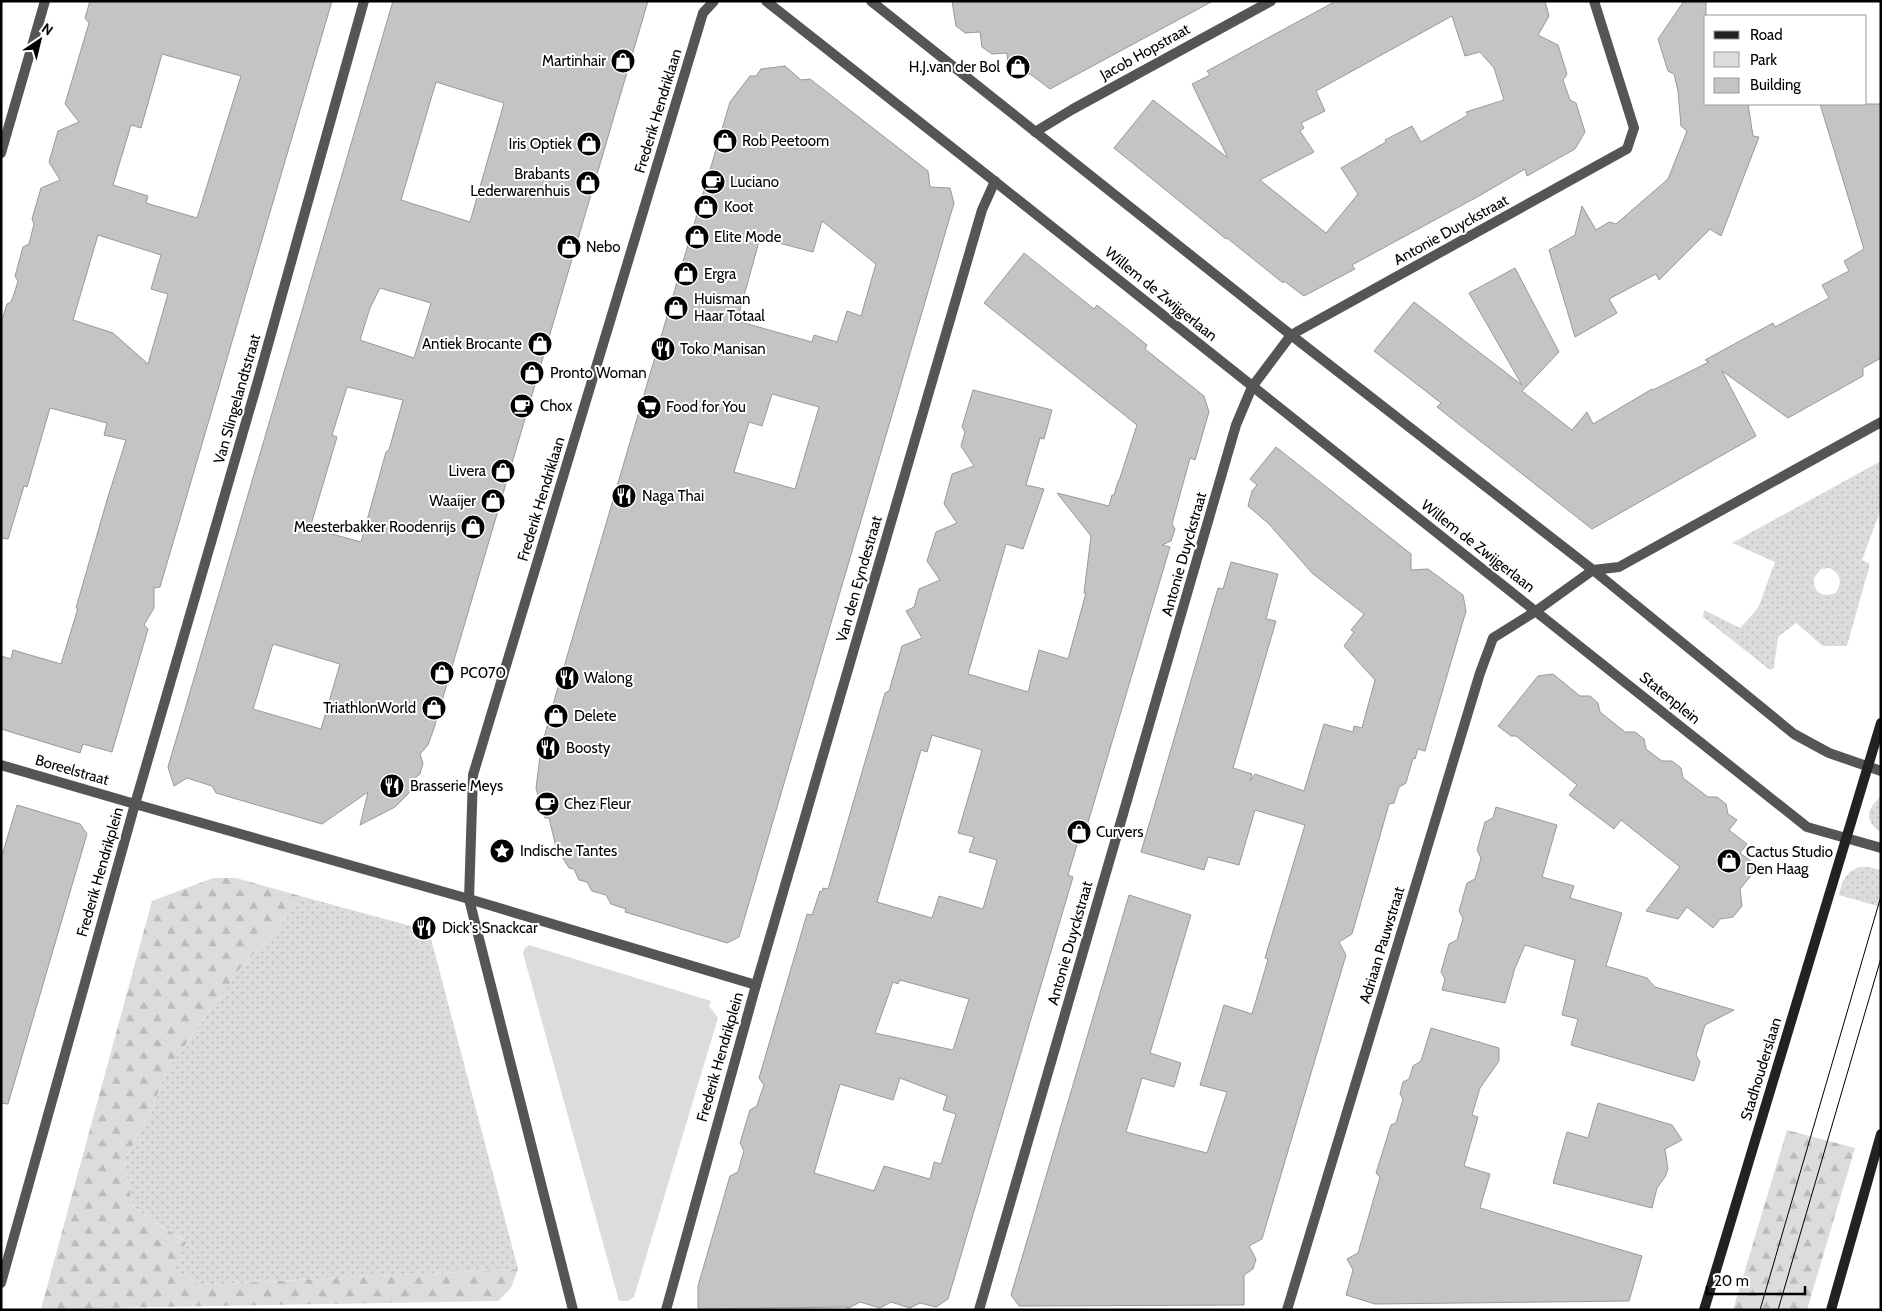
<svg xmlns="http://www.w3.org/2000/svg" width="1882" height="1311" font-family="Cabin,sans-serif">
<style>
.grass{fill:url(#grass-dots);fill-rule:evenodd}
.forest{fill:url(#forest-firs)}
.park{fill:#dcdcdc}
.building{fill:#c4c4c4;stroke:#999;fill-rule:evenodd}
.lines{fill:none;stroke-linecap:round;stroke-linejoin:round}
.street{stroke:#555;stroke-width:10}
.secondary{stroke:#222;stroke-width:10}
.tram{stroke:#000;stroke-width:1}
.labels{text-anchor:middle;stroke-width:4;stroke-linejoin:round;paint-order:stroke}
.street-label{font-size:15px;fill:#000;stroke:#fff}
.poi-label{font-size:15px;fill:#000;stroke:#fff;text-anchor:start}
</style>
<defs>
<pattern id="grass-dots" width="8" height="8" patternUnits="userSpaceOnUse" patternTransform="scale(1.25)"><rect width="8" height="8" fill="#dcdcdc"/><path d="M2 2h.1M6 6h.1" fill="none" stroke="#bbb" stroke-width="1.8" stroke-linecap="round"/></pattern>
<pattern id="forest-firs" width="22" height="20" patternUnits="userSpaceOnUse" patternTransform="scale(1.25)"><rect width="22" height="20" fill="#dcdcdc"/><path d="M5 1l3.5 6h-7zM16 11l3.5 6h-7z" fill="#bbb"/></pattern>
</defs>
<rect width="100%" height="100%" fill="#fff"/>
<g class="grass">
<path d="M1881 461V509L1862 560 1870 564 1847 646H1823L1796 623 1778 637 1774 668 1770 670 1703 617 1704 610 1740 628 1758 608 1775 562 1732 543ZM1829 568C1841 573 1843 584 1835 593 1823 598 1812 592 1814 578L1821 569Z"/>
<path d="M1881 796V833C1864 820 1866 810 1881 796Z"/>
<path d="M1860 867H1869L1881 870V907L1839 895C1843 880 1845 872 1860 867Z"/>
<path d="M304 897 429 931 518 1269 199 1285 173 1267 185 1241 133 1207 124 1161 149 1116 166 1072 241 967 267 940Z"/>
</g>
<g class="forest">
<path d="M213 878H236L304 897 267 940 241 967 166 1072 149 1116 124 1161 133 1207 186 1242 173 1267 199 1285 518 1269 511 1288 498 1301 41 1309 152 901Z"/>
<path d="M1787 1130 1855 1148 1807 1310H1733Z"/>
</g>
<path class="park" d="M529 945 711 1001 709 1006 718 1018 634 1297 628 1301H619L523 953 525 948Z"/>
<g class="building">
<path d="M90 1H332L160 587 154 588V608L144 625 148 629 112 752 83 744 80 753 1 729V656L11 659 13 650 61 664 78 608H76L107 500 126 440 104 435 107 423 50 408 27 487 24 486 8 539 1 538V323L7 304 11 302 15 291 18 281 15 276 23 247 29 244 34 224 32 219 41 188 60 180 49 162 58 131 79 122 65 104 89 23 85 18ZM162 54 241 76 197 218 146 203 148 196 113 185 131 125 141 128ZM98 235 161 255 151 289 168 294 148 364 113 333 73 320Z"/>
<path d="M393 1H648L434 728 428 745 420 754 423 763 420 774 413 780 409 793 395 807 360 825 368 792 322 824 216 793 212 786 187 778 174 786 168 767ZM436 82 504 103 470 222 401 200ZM380 288 431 303 414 358 360 340 370 308ZM347 387 403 400 389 450 386 452 361 542 310 528 337 437 332 435ZM273 644 340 664 321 729 253 709Z"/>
<path d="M952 1H1213L1050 89 1030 74 1018 75 1008 68 1007 53 992 54 982 47 980 32 965 33 956 26Z"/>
<path d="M1336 1H1545L1549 16 1538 35 1558 45 1567 74 1563 80 1570 100 1576 103 1585 132 1575 149 1527 176 1525 169 1479 196 1352 265 1355 269 1304 296 1284 281 1283 283 1227 238 1226 239 1114 148 1153 100 1228 158 1192 84 1210 75 1207 71ZM1452 16 1465 56 1480 52 1494 68 1504 100 1466 112 1468 115 1421 142 1412 126 1385 140 1386 142 1341 168 1358 194 1326 233 1260 180 1314 152 1300 131 1304 128 1301 123 1325 111 1316 91Z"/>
<path d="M1684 1H1706V104H1748L1753 136 1759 137 1721 236 1710 229 1659 280 1656 274 1609 299 1617 313 1575 337 1549 250 1575 235 1582 206 1596 230 1609 222 1616 224 1668 179 1687 131 1681 126 1678 91 1674 74 1668 71 1658 39Z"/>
<path d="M785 66 801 80 810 79 928 171 930 187 950 188 954 203 739 937 727 943 625 912 626 909 611 904 606 895 592 891 587 882 579 880 574 869 569 868 556 847 549 818H545L536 788 541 749 556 694 730 102 750 76H756L761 69ZM822 221 876 264 861 316 847 311 837 342 814 335 812 342 737 321 760 238 813 252ZM772 394 819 407 795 489 734 472 749 422 762 426Z"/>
<path d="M1820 104H1881V358L1863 368V376L1788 418 1722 371 1756 436 1592 529 1437 407 1441 403 1374 351 1414 302 1522 385 1469 293 1515 268 1559 352 1522 391 1572 430 1587 412 1593 424 1652 389 1653 390 1709 362 1705 360 1773 323 1775 327 1829 298 1822 285 1849 271 1844 261 1864 249Z"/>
<path d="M1024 253 1094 309 1097 305 1147 345 1145 349 1204 396 1209 412 1195 460 1190 458 1172 524 1175 529 1171 541 1162 545 1170 547 1084 836 1080 835 1068 875 1073 877 948 1299 936 1307 920 1303 910 1308 891 1302 880 1308 860 1302 849 1308 845 1307 698 1309V1286L730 1176 738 1172 741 1161 744 1151 740 1143 750 1110 757 1106 760 1096 764 1085 759 1078 807 914 812 915 820 891 822 892 823 888 828 889 885 693 889 691 902 646 922 638 906 611 914 607 919 589 940 580 927 561 936 532 957 523 944 504 952 474 974 466 961 446 965 432 962 427 973 390 1052 410 1044 439 1040 438 1026 485 1044 489 1023 549 1006 544 968 674 1028 692 1039 650 1068 659 1086 593H1084L1091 536 1057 493 1109 506 1112 495H1114L1118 481H1119L1137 425 984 303ZM932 735 982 750 958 833 974 837 969 852 997 860 983 909 939 896 932 918 877 902 921 750 927 752ZM900 980 969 999 953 1050 875 1033 893 982 898 984ZM900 1078 947 1096 943 1110 956 1114 941 1164 934 1162 930 1179 884 1166 874 1191 814 1173 840 1084 893 1100Z"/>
<path d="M1276 447 1411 554V570L1428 569 1463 595 1466 611 1431 730 1425 751 1418 749 1415 759 1413 758 1406 783 1399 787 1394 803 1389 804 1352 934 1339 942 1346 955 1285 1161 1262 1239 1249 1246 1256 1259 1253 1269 1244 1275V1305L1019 1306 1011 1295 1129 895 1191 915 1150 1053 1181 1063 1174 1087 1142 1078 1126 1132 1207 1153 1227 1092 1200 1085 1224 1005 1252 1014 1267 963 1268 959 1265 958 1305 825 1255 810 1239 865 1208 857 1204 870 1141 852 1218 588 1223 589 1231 562 1278 574 1266 619 1276 621 1233 768 1252 774 1250 781 1255 774 1304 791 1324 724 1353 732 1354 726 1362 728 1375 680 1344 646 1354 632 1351 630 1364 614 1312 573 1269 524 1248 506 1252 491 1257 485 1250 479Z"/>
<path d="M1553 674 1580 696H1590L1598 703 1600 712 1625 732H1635L1644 739 1646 749 1662 761H1672L1681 768 1683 778 1708 797H1717L1726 804 1728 814 1737 820 1729 830 1747 844 1740 853 1752 862 1753 873 1740 889 1742 906 1733 917 1720 919 1713 928 1687 907 1678 919 1646 911 1680 867 1621 820 1614 829 1569 795 1577 785 1516 736H1511L1498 726 1538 676Z"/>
<path d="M17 805 80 824 87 834 8 1104 1 1103V859Z"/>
<path d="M1496 807 1557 825 1542 877 1574 886 1570 898 1622 913 1606 966 1647 978 1655 987 1734 1010 1705 1025 1696 1055 1700 1062 1694 1081 1571 1045 1578 1019 1562 1015 1575 960 1525 945 1515 968 1505 1003 1442 990 1445 979 1441 972 1449 944 1457 940 1463 918 1459 911 1467 883 1475 879 1481 858 1477 850 1485 822 1493 818Z"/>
<path d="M1431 1028 1499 1048V1061L1480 1088 1472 1115 1478 1117 1464 1166 1490 1174 1480 1208 1642 1256 1629 1301 1375 1304 1346 1295 1353 1270 1347 1259 1358 1253 1380 1177 1376 1173 1391 1125 1396 1123 1403 1099 1400 1094 1403 1082 1409 1079 1413 1066 1421 1061Z"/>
<path d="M1598 1103 1672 1125 1682 1140 1665 1149 1668 1169 1665 1177 1657 1188 1652 1208 1553 1183 1567 1132 1588 1138Z"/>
</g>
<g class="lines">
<g class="street">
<path d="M766 1 988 176 1807 827 1881 848"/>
<path d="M871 1 1291 335 1593 570 1794 734 1829 753 1881 771"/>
<path d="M1035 132 1073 109 1271 1"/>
<path d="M1 153 45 1"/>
<path d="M1 765 135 804 257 384 364 1"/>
<path d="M1 1283 135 804 469 899 756 985"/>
<path d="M573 1310 469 899 473 775 703 13 714 1"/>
<path d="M666 1310 756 985 982 210 995 181"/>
<path d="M979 1310 1236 425 1252 387 1291 335 1627 149 1634 128 1594 1"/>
<path d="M1287 1310 1480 673 1493 638 1536 611 1593 570 1619 567 1881 422"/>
</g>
<g class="secondary">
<path d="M1704 1310 1881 723"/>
<path d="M1831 1310 1881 1134"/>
</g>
<g class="tram">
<path d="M1760 1310 1881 896"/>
<path d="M1778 1310 1881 958"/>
</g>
</g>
<defs>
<symbol id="shop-disc" viewBox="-11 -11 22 22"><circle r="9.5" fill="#000" stroke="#fff"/><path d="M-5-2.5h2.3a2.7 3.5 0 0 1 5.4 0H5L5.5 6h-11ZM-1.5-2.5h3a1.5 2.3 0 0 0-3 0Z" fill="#fff"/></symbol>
<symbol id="cafe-disc" viewBox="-11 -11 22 22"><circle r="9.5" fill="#000" stroke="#fff"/><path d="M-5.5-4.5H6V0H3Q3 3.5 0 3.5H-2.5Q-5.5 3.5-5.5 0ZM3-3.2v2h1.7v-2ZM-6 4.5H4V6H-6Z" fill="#fff"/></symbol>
<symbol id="restaurant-disc" viewBox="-11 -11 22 22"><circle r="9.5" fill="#000" stroke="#fff"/><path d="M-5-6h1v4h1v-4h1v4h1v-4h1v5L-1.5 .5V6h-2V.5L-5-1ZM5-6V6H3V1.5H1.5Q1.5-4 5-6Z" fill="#fff"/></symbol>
<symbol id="supermarket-disc" viewBox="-11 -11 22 22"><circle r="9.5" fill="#000" stroke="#fff"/><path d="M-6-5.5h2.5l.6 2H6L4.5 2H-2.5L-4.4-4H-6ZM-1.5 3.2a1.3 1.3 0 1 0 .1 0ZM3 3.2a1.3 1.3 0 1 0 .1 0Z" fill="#fff"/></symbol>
<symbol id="sight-disc" viewBox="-11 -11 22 22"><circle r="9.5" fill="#000" stroke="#fff"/><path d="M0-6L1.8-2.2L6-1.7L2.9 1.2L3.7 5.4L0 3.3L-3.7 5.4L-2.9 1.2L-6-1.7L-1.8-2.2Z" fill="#fff"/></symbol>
</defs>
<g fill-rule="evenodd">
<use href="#shop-disc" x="609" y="47" width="28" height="28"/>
<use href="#shop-disc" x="1004" y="53" width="28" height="28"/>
<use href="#shop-disc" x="711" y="127" width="28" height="28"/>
<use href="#shop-disc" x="575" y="130" width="28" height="28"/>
<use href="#cafe-disc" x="699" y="168" width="28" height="28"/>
<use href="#shop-disc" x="574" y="169" width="28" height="28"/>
<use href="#shop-disc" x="692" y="193" width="28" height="28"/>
<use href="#shop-disc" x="683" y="223" width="28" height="28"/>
<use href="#shop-disc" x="555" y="233" width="28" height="28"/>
<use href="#shop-disc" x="672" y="260" width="28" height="28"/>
<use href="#shop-disc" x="662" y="294" width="28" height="28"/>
<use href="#shop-disc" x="526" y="330" width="28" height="28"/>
<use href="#restaurant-disc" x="649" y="335" width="28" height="28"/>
<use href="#shop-disc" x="518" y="359" width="28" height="28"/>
<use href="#cafe-disc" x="508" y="392" width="28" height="28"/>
<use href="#supermarket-disc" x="635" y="393" width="28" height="28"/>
<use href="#shop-disc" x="489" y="457" width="28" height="28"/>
<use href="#restaurant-disc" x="610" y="482" width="28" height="28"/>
<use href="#shop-disc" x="479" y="487" width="28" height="28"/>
<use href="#shop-disc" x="459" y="513" width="28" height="28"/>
<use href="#shop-disc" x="428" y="659" width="28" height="28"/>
<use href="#restaurant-disc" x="553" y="664" width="28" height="28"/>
<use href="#shop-disc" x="420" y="694" width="28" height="28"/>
<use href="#shop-disc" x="542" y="702" width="28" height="28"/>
<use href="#restaurant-disc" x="534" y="734" width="28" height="28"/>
<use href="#restaurant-disc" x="378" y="772" width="28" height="28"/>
<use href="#cafe-disc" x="533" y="790" width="28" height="28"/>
<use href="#shop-disc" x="1065" y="818" width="28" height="28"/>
<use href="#sight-disc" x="488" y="837" width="28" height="28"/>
<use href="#shop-disc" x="1715" y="847" width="28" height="28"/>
<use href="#restaurant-disc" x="410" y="914" width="28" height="28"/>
</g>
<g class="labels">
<g class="street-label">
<text transform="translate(1145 52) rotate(-29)" y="5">Jacob Hopstraat</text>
<text transform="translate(658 111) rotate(-73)" y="5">Frederik Hendriklaan</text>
<text transform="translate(1451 230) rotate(-29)" y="5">Antonie Duyckstraat</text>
<text transform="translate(1161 294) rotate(39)" y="5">Willem de Zwijgerlaan</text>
<text transform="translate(237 399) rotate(-74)" y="5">Van Slingelandtstraat</text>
<text transform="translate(541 499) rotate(-73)" y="5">Frederik Hendriklaan</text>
<text transform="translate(1478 546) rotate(38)" y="5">Willem de Zwijgerlaan</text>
<text transform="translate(1184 554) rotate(-74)" y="5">Antonie Duyckstraat</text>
<text transform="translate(859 579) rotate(-74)" y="5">Van den Eyndestraat</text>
<text transform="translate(1670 698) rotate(39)" y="5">Statenplein</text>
<text transform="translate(72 770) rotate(16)" y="5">Boreelstraat</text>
<text transform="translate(100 872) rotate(-74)" y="5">Frederik Hendrikplein</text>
<text transform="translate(1070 943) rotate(-74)" y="5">Antonie Duyckstraat</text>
<text transform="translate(1382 945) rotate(-73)" y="5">Adriaan Pauwstraat</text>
<text transform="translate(720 1057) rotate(-74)" y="5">Frederik Hendrikplein</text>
<text transform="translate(1761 1069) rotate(-73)" y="5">Stadhouderslaan</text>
</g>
<g class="poi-label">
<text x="606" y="66" text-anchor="end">Martinhair</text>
<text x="1000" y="72" text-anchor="end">H.J.van der Bol</text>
<text x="742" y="146">Rob Peetoom</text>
<text x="572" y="149" text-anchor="end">Iris Optiek</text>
<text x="570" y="179" text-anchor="end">Brabants<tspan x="570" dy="17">Lederwarenhuis</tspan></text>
<text x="730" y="187">Luciano</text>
<text x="724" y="212">Koot</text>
<text x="714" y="242">Elite Mode</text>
<text x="586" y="252">Nebo</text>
<text x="704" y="279">Ergra</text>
<text x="694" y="304">Huisman<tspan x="694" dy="17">Haar Totaal</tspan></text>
<text x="522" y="349" text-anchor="end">Antiek Brocante</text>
<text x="680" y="354">Toko Manisan</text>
<text x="550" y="378">Pronto Woman</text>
<text x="540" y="411">Chox</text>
<text x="666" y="412">Food for You</text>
<text x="486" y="476" text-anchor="end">Livera</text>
<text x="642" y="501">Naga Thai</text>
<text x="476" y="506" text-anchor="end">Waaijer</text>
<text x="456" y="532" text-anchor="end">Meesterbakker Roodenrijs</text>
<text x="460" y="678">PC070</text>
<text x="584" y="683">Walong</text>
<text x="416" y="713" text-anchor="end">TriathlonWorld</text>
<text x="574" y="721">Delete</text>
<text x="566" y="753">Boosty</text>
<text x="410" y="791">Brasserie Meys</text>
<text x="564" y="809">Chez Fleur</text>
<text x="1096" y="837">Curvers</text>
<text x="520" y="856">Indische Tantes</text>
<text x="1746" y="857">Cactus Studio<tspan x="1746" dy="17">Den Haag</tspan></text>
<text x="442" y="933">Dick's Snackcar</text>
</g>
</g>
<rect width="1882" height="1311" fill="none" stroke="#000000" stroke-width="5"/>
<rect x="1704" y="15" width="162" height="90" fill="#ffffff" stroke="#999999"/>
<rect x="1714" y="31" width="25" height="8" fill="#222222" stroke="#999999"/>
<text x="1750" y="40" font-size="15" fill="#000000">Road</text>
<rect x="1714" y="52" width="25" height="15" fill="#dcdcdc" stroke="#999999"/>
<text x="1750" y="65" font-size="15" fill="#000000">Park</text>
<rect x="1714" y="78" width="25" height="15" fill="#c4c4c4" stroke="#999999"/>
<text x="1750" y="90" font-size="15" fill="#000000">Building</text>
<g transform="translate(40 40) rotate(35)" stroke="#ffffff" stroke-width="4" paint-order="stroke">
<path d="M0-4L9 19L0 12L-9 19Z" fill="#000000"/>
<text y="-8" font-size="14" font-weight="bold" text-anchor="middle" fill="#000000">N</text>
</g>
<path d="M1707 1286v8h98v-8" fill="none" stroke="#000000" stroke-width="2.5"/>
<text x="1714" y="1286" font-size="15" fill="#000000" stroke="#ffffff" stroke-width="4" paint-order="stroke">20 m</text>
</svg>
